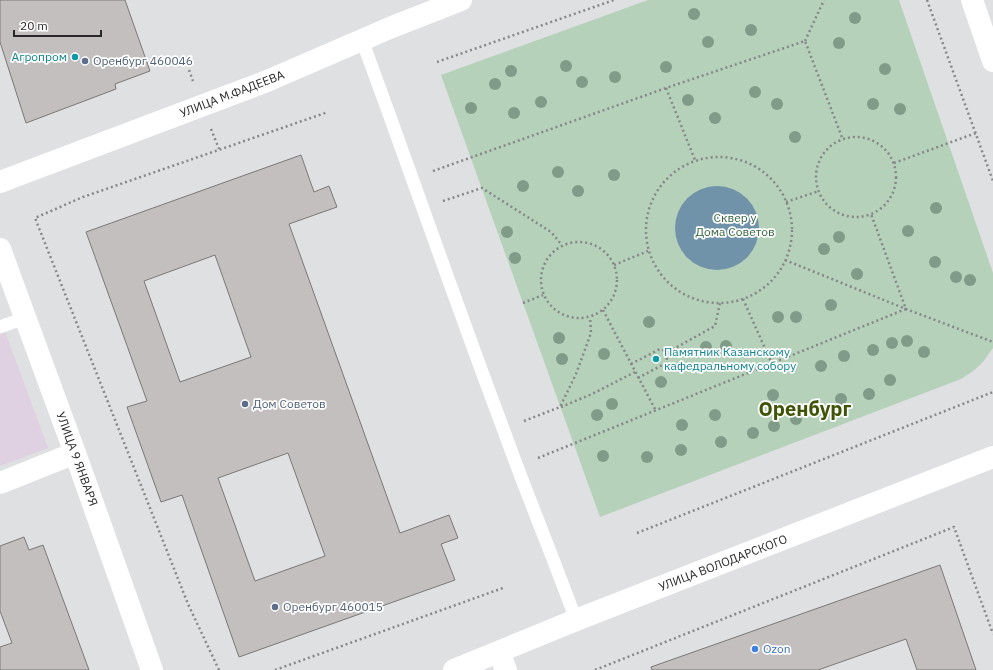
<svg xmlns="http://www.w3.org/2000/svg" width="993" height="670" font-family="'IBM Plex Sans',sans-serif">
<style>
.commercial{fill:#dfd0e2}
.green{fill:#b5d1ba}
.water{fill:#7093a9}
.building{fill:#c2bfbe;stroke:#7b7877;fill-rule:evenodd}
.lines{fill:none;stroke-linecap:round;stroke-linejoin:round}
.path{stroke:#868788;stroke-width:2.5;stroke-dasharray:2 3;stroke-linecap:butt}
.lane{stroke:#fff;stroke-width:13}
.street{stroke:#fff;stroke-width:22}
.secondary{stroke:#fff;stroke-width:22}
.tree{fill:#809c88}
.culture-dot{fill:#0f9aa8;stroke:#fff;stroke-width:1.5}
.service-dot{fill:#5c6f8a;stroke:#fff;stroke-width:1.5}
.shop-dot{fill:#3f7fe0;stroke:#fff;stroke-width:1.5}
.labels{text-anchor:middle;stroke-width:3.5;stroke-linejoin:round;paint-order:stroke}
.culture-label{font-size:12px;fill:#0d838f;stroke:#fff;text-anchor:end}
.service-label{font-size:12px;fill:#4e5e75;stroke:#fff;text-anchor:start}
.street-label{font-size:12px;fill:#282829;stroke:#fff}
.park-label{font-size:12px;fill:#33643f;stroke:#fff}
.shop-label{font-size:12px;fill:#366cbe;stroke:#fff;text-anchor:start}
.town-label{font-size:20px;font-weight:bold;fill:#3f5406;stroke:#fff}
</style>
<rect width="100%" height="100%" fill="#dee0e2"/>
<path class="commercial" d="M0 318 48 448 0 466Z"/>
<path class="green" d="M648 0H899L993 273V348L983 362 973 371 961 379 600 517 441 75Z"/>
<circle class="water" cx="717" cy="228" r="42"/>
<g class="building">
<path d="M0 0H125L150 71 115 84 116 89 26 123 0 42Z"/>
<path d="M301 155 314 192 329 186 337 207 289 224 400 533 449 515 458 538 441 544 455 580 239 657 182 495 161 502 127 407 147 401 86 232ZM215 255 251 357 180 382 144 281ZM288 453 325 556 255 581 218 478Z"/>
<path d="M24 537 29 550 43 545 89 670H0V647L12 643 0 611V546Z"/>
<path d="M940 565 976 670H917L906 639 818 670H652L651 667Z"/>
</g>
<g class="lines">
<g class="path">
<path d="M927 0 993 181"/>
<path d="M805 41 824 0"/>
<path d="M437 62 614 0"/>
<path d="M189 70 193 81"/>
<path d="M666 88 695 160"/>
<path d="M211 129 219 149"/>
<circle cx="856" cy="177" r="40"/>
<circle cx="719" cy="230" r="73"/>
<path d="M894 163 976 133"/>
<path d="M433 171 666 88 805 41 843 140"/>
<path d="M443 201 482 188 551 232 562 245"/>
<path d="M786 202 819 191"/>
<circle cx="579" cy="280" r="38"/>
<path d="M785 260 906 309 993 342"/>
<path d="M614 265 648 251"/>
<path d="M743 299 772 364"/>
<path d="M523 303 543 295"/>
<path d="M603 310 656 411"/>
<path d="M668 352 715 326 720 303"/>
<path d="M631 364 660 349 668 352"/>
<path d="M638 378 666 363 668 352"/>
<path d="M561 407 592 394 635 372"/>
<path d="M524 421 560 407 576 374 591 333 590 317"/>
<path d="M538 458 906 309 871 214"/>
<path d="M637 533 993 392"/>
<path d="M219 670 188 604 35 218 83 197 328 112"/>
<path d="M275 670 503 588"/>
<path d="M595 670 954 527 993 634"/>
</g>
<g class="lane">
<path d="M362 40C410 170 455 301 504 431 527 495 553 557 576 620"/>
<path d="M0 327 25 318"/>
</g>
<g class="street">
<path d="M972 0 993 61"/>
<path d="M0 182 267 81 392 27 461 0"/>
<path d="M0 483 75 453"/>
</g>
<g class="secondary">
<path d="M0 249 75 453 152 670"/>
<path d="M499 652 506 670"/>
<path d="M454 670 576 620 993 457"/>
</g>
</g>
<g class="tree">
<circle cx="694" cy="14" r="6"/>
<circle cx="855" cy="18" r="6"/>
<circle cx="751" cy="30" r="6"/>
<circle cx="708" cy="42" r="6"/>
<circle cx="839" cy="43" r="6"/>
<circle cx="566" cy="66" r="6"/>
<circle cx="666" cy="67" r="6"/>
<circle cx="885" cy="69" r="6"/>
<circle cx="511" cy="71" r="6"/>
<circle cx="615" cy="77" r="6"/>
<circle cx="582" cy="82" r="6"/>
<circle cx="495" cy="84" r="6"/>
<circle cx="755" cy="92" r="6"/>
<circle cx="688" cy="100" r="6"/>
<circle cx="541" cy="102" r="6"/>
<circle cx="777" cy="104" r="6"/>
<circle cx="873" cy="104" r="6"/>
<circle cx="471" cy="108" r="6"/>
<circle cx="900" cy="109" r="6"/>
<circle cx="514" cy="113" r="6"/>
<circle cx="715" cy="118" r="6"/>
<circle cx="795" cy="137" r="6"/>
<circle cx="558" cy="172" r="6"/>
<circle cx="614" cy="175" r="6"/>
<circle cx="523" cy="186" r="6"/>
<circle cx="578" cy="191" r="6"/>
<circle cx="936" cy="208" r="6"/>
<circle cx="908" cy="231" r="6"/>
<circle cx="507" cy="232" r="6"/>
<circle cx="839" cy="237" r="6"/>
<circle cx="824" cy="249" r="6"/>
<circle cx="515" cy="258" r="6"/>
<circle cx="935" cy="262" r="6"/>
<circle cx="857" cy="274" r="6"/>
<circle cx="956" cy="277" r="6"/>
<circle cx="970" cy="280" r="6"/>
<circle cx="831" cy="305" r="6"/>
<circle cx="778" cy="317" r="6"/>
<circle cx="796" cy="317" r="6"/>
<circle cx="649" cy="322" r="6"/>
<circle cx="559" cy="338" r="6"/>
<circle cx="907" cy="341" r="6"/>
<circle cx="892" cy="343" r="6"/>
<circle cx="726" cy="346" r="6"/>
<circle cx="706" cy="347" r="6"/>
<circle cx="873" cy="350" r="6"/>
<circle cx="924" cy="352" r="6"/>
<circle cx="604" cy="354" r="6"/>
<circle cx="844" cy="356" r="6"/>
<circle cx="562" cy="359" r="6"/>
<circle cx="821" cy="366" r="6"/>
<circle cx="890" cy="380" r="6"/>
<circle cx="661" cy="382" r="6"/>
<circle cx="869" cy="394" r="6"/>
<circle cx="773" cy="395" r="6"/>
<circle cx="841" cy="399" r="6"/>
<circle cx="612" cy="404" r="6"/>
<circle cx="597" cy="415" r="6"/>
<circle cx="715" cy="415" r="6"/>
<circle cx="796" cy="419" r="6"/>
<circle cx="682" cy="425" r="6"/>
<circle cx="774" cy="426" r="6"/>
<circle cx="753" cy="433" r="6"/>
<circle cx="721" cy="442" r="6"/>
<circle cx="681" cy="450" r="6"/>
<circle cx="603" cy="456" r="6"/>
<circle cx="647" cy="457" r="6"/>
</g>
<g class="culture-dot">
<circle cx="75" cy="57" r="4"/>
<circle cx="656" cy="359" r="4"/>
</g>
<g class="service-dot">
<circle cx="85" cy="61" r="4"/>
<circle cx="245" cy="404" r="4"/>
<circle cx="275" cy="607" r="4"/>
</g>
<circle class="shop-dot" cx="755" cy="649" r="4"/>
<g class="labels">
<g class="culture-label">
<text x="67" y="61">Агропром</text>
<text x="664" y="356" text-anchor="start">Памятник Казанскому<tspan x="664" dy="14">кафедральному собору</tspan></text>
</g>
<g class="service-label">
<text x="93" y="65">Оренбург 460046</text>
<text x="253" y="408">Дом Советов</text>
<text x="283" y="611">Оренбург 460015</text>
</g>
<g class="street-label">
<text transform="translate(232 94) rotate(-21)" y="4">УЛИЦА М.ФАДЕЕВА</text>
<text transform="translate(77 459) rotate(70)" y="4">УЛИЦА 9 ЯНВАРЯ</text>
<text transform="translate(723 563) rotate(-21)" y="4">УЛИЦА ВОЛОДАРСКОГО</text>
</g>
<g class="park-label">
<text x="735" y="222">Сквер у<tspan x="735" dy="14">Дома Советов</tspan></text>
</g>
<g class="shop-label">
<text x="763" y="653">Ozon</text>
</g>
<g class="town-label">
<text x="805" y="416">Оренбург</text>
</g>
</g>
<path d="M14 30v6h87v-6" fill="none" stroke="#282829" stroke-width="2"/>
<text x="20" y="30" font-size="12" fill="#282829" stroke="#ffffff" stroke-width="3" paint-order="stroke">20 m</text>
</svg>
